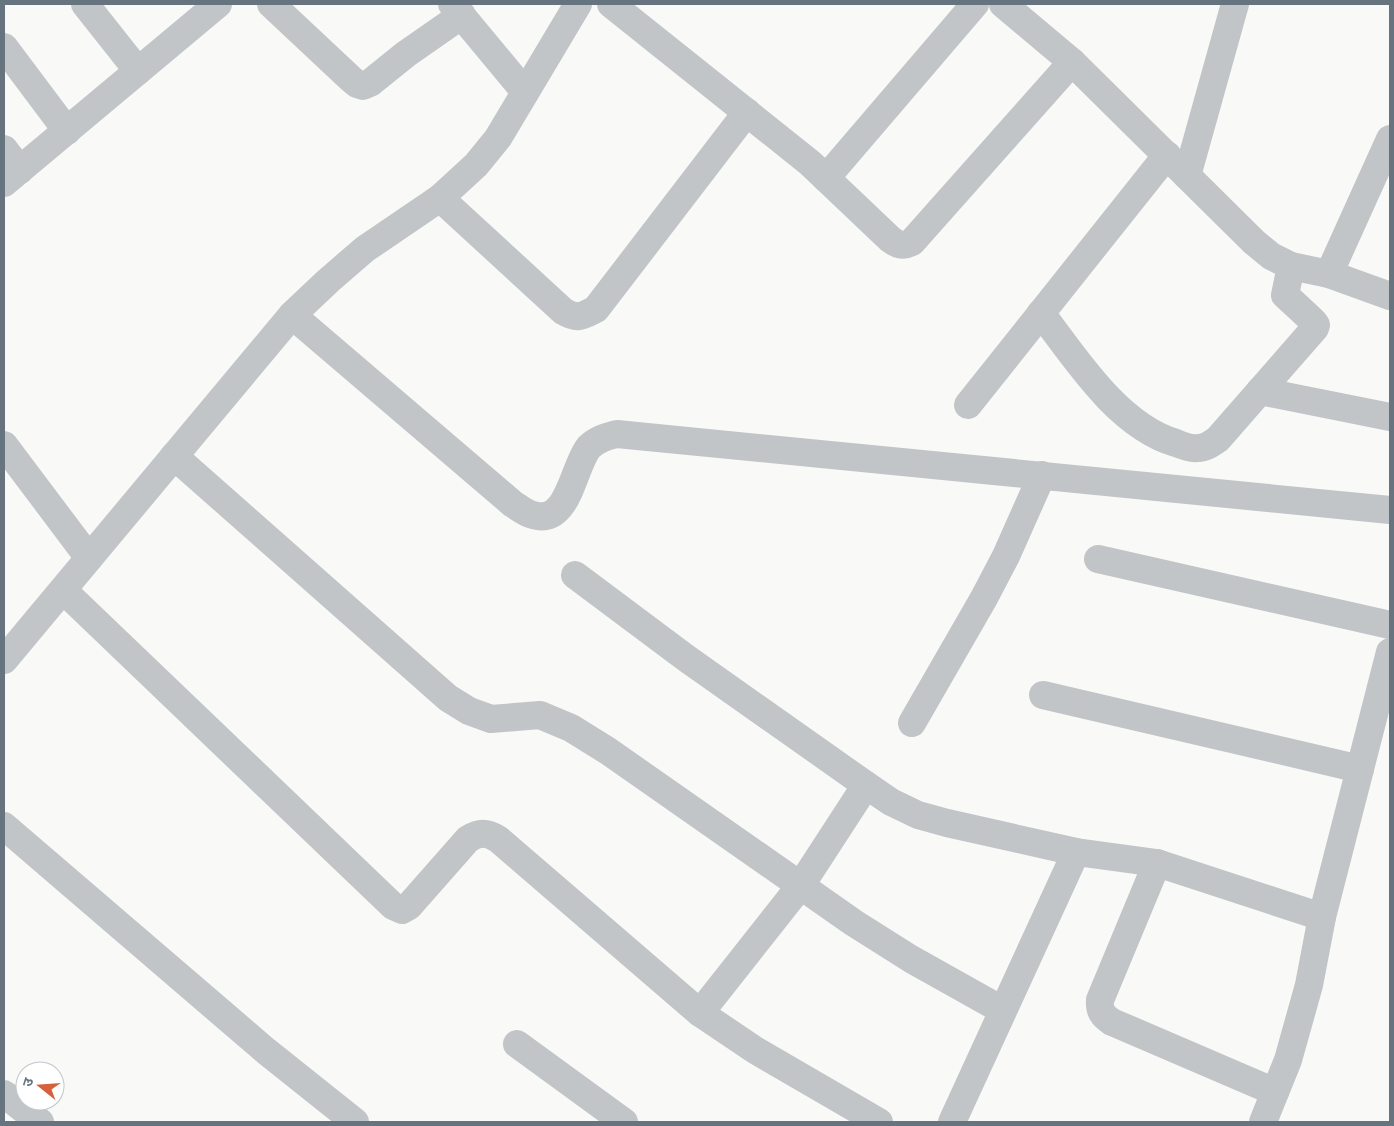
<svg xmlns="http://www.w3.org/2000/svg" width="1394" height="1126" font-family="Cabin,'Noto Sans Devanagari',sans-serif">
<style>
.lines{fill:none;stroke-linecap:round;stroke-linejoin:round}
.minor{stroke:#c1c5c8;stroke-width:28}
</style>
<rect width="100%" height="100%" fill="#f9f9f7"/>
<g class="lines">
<g class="minor">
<path d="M85 4 138 71"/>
<path d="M271 4 351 79 357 84 363 86 370 83 406 54 462 15"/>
<path d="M452 4 525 92"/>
<path d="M611 4 810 163 890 239C898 245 902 247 912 242L1072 62"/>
<path d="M1003 4 1072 62 1254 242 1271 256 1291 266 1329 274 1390 296"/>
<path d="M4 47 67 131"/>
<path d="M4 149 20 170"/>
<path d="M1187 176 1235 4"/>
<path d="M826 178 975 4"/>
<path d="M4 183 218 4"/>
<path d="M440 198 563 311C578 320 582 316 596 309L747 112"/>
<path d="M1329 274 1390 139"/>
<path d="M1041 313C1076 359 1118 426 1176 443 1183 446 1191 449 1198 448 1206 448 1212 443 1218 439L1315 328 1316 325 1313 321 1285 295 1291 266"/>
<path d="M292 315 513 504C518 507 524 512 530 514 569 529 572 468 589 447 597 439 606 437 617 434L1390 510"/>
<path d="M1260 391 1390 417"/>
<path d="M968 405 1167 155"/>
<path d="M4 445 89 558"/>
<path d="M174 456 448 698 469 711 491 719 540 715 571 728 608 751 854 923 911 959 1002 1010"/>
<path d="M1098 559 1390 625"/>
<path d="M575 575 686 658 866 785 891 802 918 815 947 823 1076 852 1157 863 1322 917"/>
<path d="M63 590 393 906 402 910 409 906 468 839C480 832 486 832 498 839L700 1013 755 1050 879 1122"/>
<path d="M4 660 292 315 328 281 365 249 440 198 476 165 498 138 578 4"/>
<path d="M1043 695 1360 769"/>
<path d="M912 723 984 598 1006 556 1042 475"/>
<path d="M4 826 266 1051 355 1122"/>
<path d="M1157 863 1100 1000C1099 1011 1103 1016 1112 1022L1275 1092"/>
<path d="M700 1013 801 885 866 785"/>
<path d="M517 1044 624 1122"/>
<path d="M4 1094 40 1122"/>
<path d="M952 1122 1076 852"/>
<path d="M1263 1122 1288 1060 1309 985 1322 917 1390 652"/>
</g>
</g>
<rect width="1394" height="1126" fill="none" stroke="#667480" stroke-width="10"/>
<g transform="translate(40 1086) rotate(287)"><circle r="24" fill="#ffffff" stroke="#c2c7cc"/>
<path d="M0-4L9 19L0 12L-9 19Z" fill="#d5623c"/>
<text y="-8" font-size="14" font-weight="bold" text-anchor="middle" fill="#667480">उ</text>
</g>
</svg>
